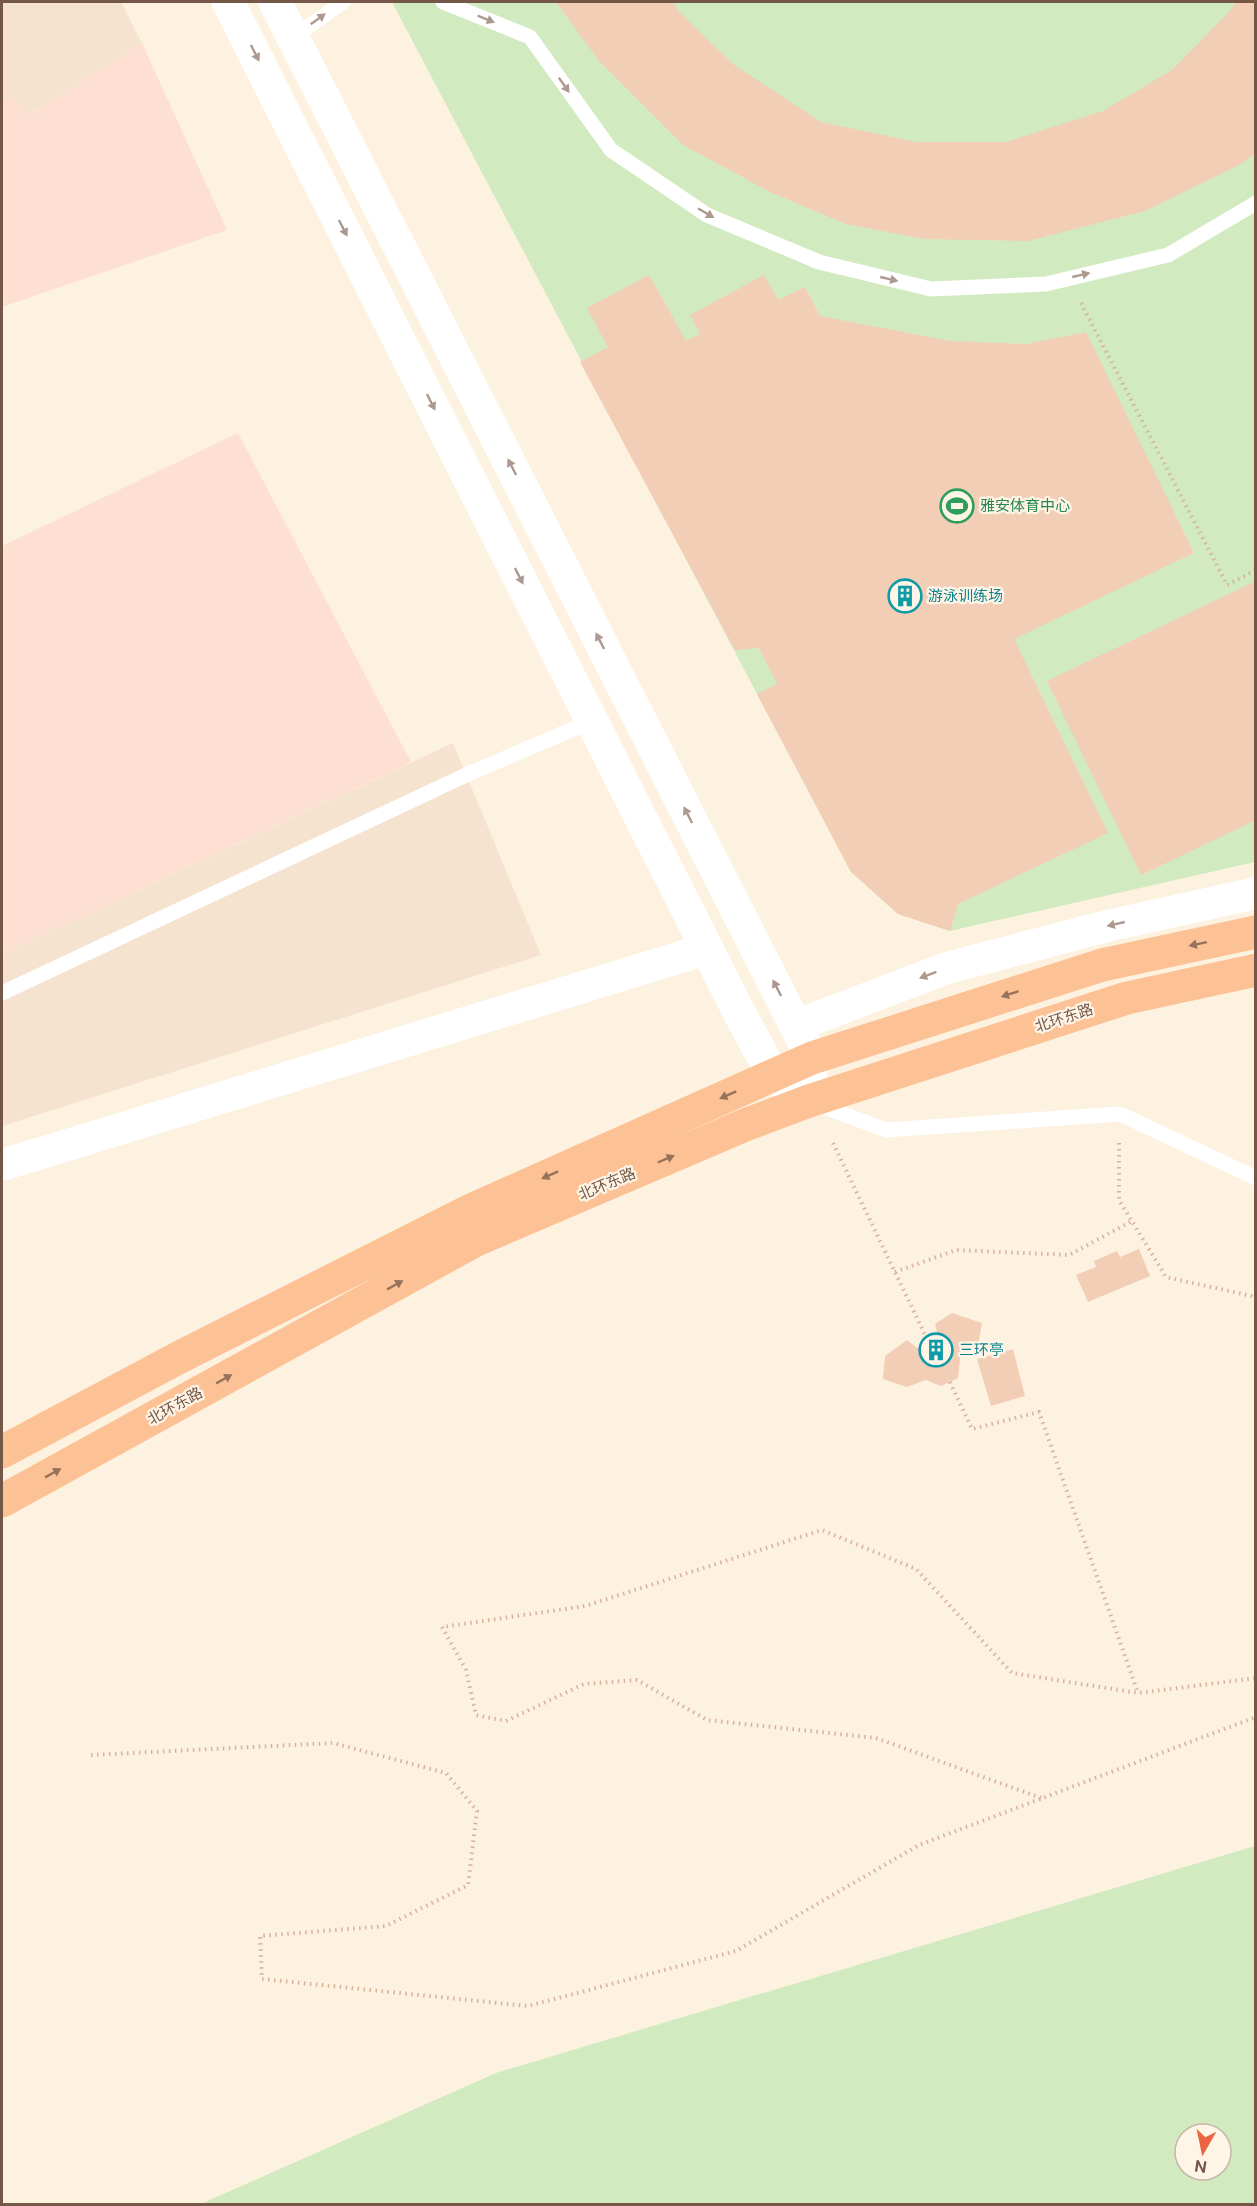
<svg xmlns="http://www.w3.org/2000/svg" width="1257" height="2206" font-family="'Public Sans','Noto Sans SC',sans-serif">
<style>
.residential{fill:#f5e3cf}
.commercial{fill:#fee0d3}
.green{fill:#d1eabf;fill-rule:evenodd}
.building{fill:#f3ceb7}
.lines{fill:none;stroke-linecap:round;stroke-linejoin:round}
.path{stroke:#d8b29b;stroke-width:4;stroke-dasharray:1.5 4.5;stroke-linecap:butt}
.service{stroke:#fff;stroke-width:15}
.minor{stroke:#fff;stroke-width:32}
.tertiary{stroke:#fff;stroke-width:33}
.trunk{stroke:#fcc296;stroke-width:33}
.oneway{fill:#ac9a91}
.oneway2{fill:#96725b}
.labels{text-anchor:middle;stroke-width:4.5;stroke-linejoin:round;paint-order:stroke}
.leisure-label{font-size:15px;fill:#27864d;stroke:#fff5e7;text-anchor:start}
.culture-label{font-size:15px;fill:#0d838f;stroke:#fff5e7;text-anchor:start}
.street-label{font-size:15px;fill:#745747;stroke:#fff5e7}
</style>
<rect width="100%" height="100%" fill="#fdf1e0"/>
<g class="residential">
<path d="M2 2H121L142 43 27 116 10 96 2 102Z"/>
<path d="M453 743 541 955 2 1126V954Z"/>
</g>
<g class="commercial">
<path d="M142 43 227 230 2 307V102L10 96 28 116Z"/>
<path d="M238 433 411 762 2 954V546Z"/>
</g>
<g class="green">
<path d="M392 2H1255V862L950 931 898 914 851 872Z"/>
<path d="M1255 1846V2204H201L496 2073ZM1185 2134H1221V2170H1185Z"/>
</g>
<g class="building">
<path d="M556 2H673L680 13 734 65 821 122 916 142H1006L1103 111 1172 70 1229 12 1236 2H1256V152L1243 163 1145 211 1027 241 924 239 846 224 770 192 683 145 599 61Z"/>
<path d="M649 275 686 341 700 334 690 315 764 275 778 300 805 287 820 316 950 341 1026 344 1086 332 1194 553 1014 639 1108 833 958 904 950 931 898 914 851 872 757 694 777 684 759 648 735 650 580 362 608 347 587 308Z"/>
<path d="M1256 581V820L1141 875 1047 681Z"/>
<path d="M1139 1249 1150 1276 1088 1302 1076 1275 1096 1267 1094 1261 1117 1251 1120 1257Z"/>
<path d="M952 1313 982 1323 977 1351 960 1358 958 1378 941 1386 926 1380 907 1387 883 1379 885 1356 907 1340 917 1348 929 1343 938 1337 935 1324Z"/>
<path d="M1013 1349 1025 1396 991 1406 977 1359Z"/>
</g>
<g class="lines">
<g class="path">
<path d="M1081 303 1227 585 1256 570"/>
<path d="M833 1143 929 1343"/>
<path d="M1119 1143V1200L1166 1277 1256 1297"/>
<path d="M895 1272 956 1250 1069 1255 1132 1221"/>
<path d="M950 1382 972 1429 1039 1412 1138 1693"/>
<path d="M91 1755 333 1743 446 1773 477 1811 468 1885 386 1926 260 1936 262 1979 528 2006 736 1951 919 1845 1256 1717"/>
<path d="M1041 1798 876 1738 707 1720 637 1680 584 1684 506 1721 476 1715 466 1670 442 1627 585 1606 822 1530 916 1569 1012 1673 1138 1693 1256 1678"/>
</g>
<g class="service">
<path d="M443 2 530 37 611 150 707 215 819 262 931 289 1046 284 1168 255 1256 203"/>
<path d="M294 37 343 2"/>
<path d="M2 993 466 775 592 721"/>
<path d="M814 1103 886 1130 1120 1114 1256 1178"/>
</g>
<g class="minor">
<path d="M795 1026 947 968 1107 926 1256 893"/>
<path d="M2 1165 707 949"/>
</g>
<g class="tertiary">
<path d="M228 2 742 1018 773 1075 809 1101"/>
<path d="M275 2 812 1058 810 1088"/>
</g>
<g class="trunk">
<path d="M2 1452 178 1358 471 1210 812 1058 1102 965 1256 932"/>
<path d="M2 1501 476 1240 745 1125 809 1101 1127 998 1256 970"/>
</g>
</g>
<defs><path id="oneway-solid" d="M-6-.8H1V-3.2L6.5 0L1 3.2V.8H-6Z" transform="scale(1.5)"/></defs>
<g class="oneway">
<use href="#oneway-solid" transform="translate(318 19) rotate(-36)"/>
<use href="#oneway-solid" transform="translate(486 19) rotate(22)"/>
<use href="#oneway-solid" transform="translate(255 53) rotate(63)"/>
<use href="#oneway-solid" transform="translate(564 85) rotate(55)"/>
<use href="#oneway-solid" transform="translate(706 213) rotate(30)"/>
<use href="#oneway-solid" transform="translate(343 228) rotate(63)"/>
<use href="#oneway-solid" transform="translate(1081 275) rotate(-13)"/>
<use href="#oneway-solid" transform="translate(889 279) rotate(13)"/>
<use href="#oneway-solid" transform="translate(431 402) rotate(63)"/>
<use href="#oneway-solid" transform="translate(512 467) rotate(-117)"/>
<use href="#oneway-solid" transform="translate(519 576) rotate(63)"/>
<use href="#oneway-solid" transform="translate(600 641) rotate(-117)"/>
<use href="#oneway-solid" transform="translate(688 815) rotate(-117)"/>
<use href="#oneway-solid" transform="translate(1116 924) rotate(167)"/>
<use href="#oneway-solid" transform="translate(928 975) rotate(159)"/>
<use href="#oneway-solid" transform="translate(777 988) rotate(-117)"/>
</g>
<g class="oneway2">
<use href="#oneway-solid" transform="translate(1198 944) rotate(168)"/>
<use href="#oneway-solid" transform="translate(1010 994) rotate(162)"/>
<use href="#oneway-solid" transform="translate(728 1095) rotate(156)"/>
<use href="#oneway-solid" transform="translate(666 1159) rotate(-23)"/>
<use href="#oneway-solid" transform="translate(550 1175) rotate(156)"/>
<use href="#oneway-solid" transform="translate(395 1285) rotate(-29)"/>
<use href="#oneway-solid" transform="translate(224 1379) rotate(-29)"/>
<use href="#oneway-solid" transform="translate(53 1473) rotate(-29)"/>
</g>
<defs>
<symbol id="stadium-ring" viewBox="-11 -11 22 22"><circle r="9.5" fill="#fff5e7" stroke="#2e9e5b" stroke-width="1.5"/><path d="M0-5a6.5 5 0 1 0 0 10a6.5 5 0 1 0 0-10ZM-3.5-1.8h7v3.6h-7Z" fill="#2e9e5b"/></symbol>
<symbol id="building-ring" viewBox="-11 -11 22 22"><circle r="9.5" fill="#fff5e7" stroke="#0f9aa8" stroke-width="1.5"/><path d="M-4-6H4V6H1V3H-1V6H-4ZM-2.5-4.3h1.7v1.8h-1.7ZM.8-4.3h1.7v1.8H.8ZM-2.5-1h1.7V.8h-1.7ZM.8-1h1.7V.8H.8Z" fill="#0f9aa8"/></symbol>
</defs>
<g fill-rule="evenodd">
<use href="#stadium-ring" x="938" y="487" width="38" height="38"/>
<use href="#building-ring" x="886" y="577" width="38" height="38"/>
<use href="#building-ring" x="917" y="1331" width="38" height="38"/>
</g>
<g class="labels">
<g class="leisure-label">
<text x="980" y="511">雅安体育中心</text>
</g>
<g class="culture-label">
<text x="928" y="601">游泳训练场</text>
<text x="959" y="1355">三环亭</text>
</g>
<g class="street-label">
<text transform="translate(1064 1018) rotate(-18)" y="5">北环东路</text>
<text transform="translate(607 1184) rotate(-23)" y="5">北环东路</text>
<text transform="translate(175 1406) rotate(-29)" y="5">北环东路</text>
</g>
</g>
<rect width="1257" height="2206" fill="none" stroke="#745747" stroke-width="6"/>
<g transform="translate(1203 2152) rotate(189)"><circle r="28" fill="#fff5e7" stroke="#c7b6a7" stroke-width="1.5"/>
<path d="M0-4.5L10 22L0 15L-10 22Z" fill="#eb6541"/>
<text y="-9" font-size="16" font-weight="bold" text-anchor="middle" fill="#745747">N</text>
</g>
</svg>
